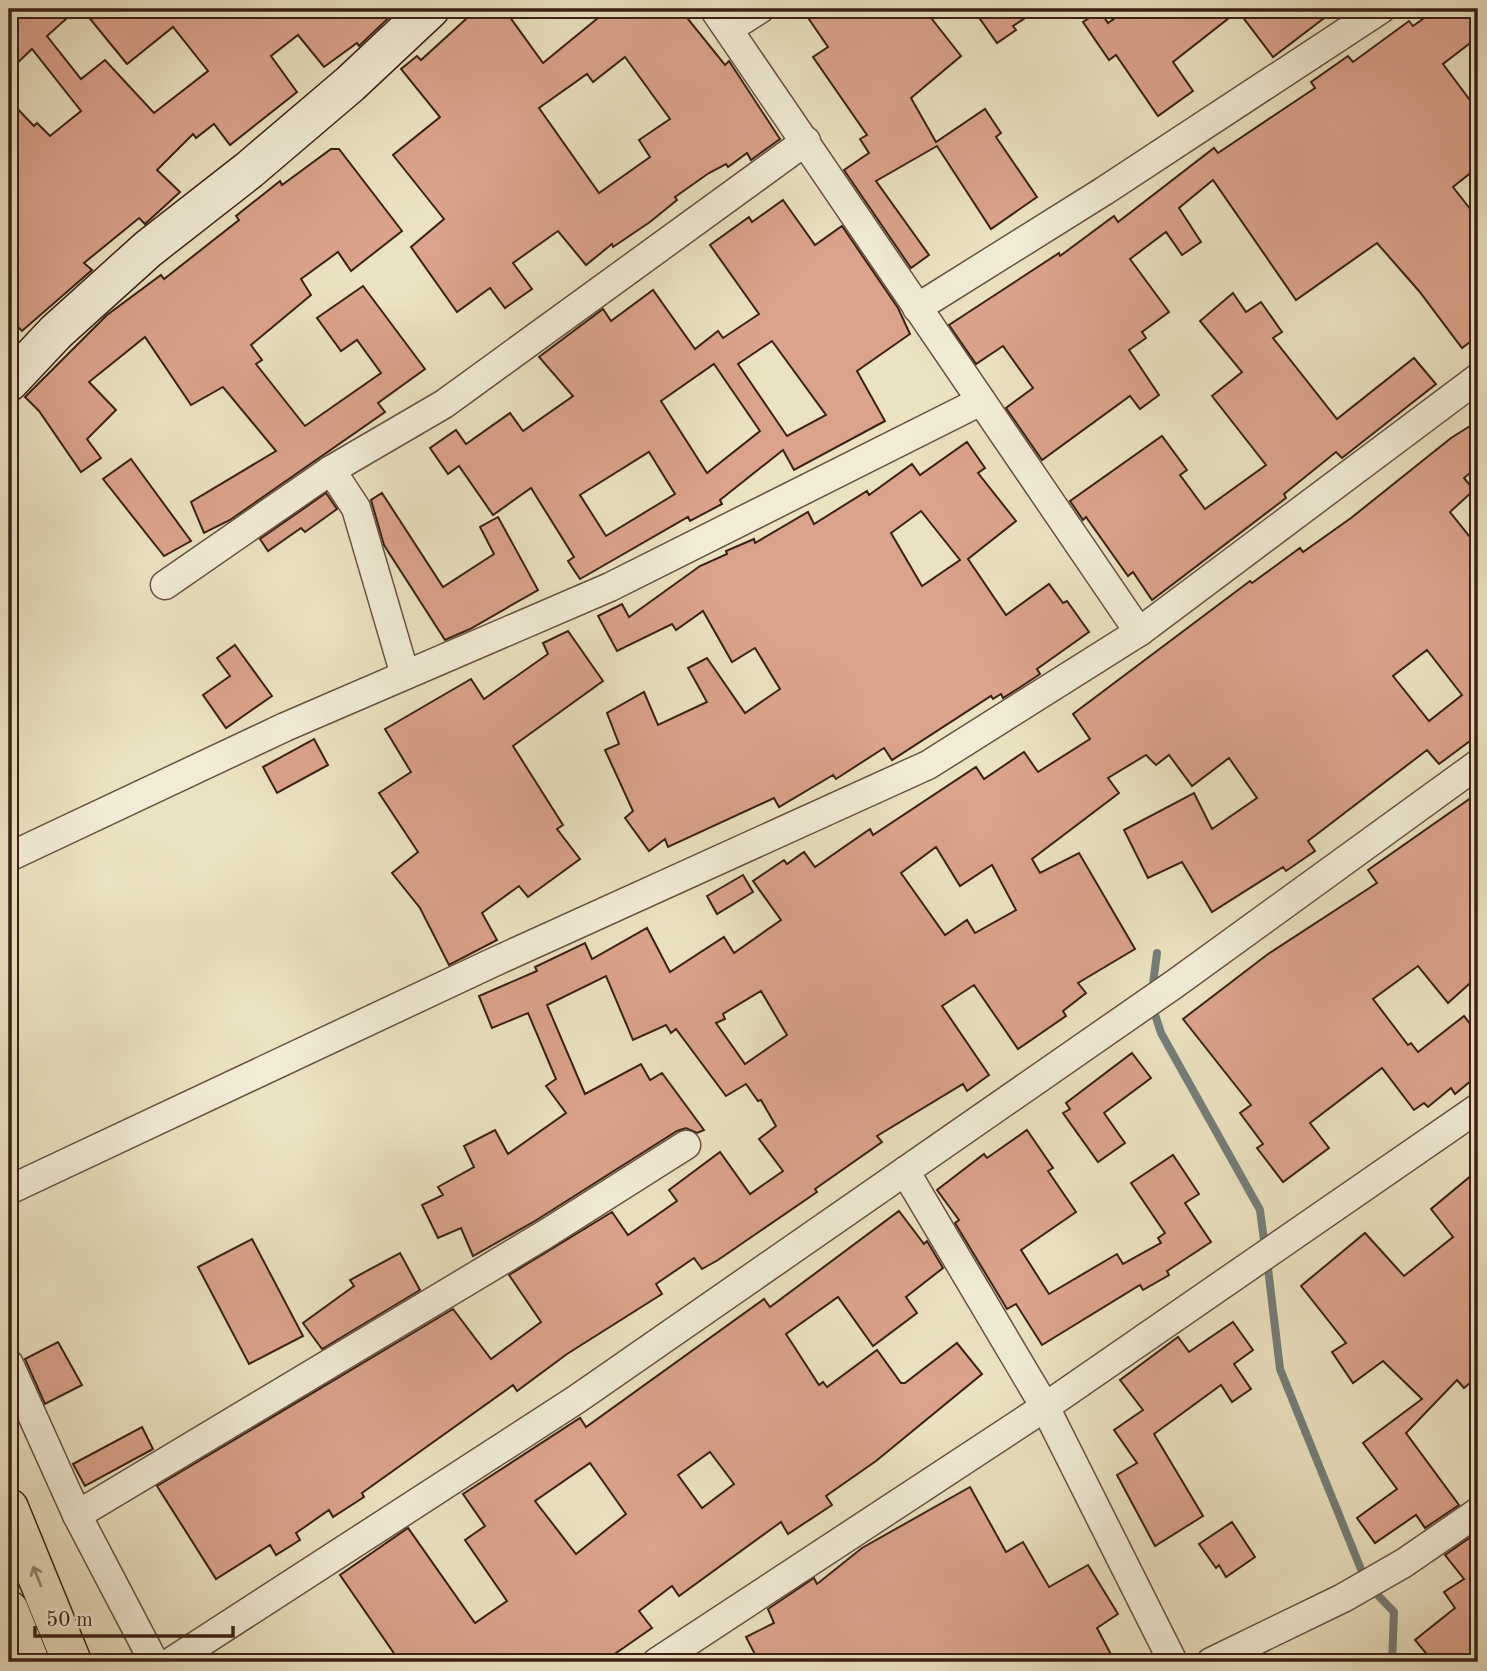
<svg xmlns="http://www.w3.org/2000/svg" width="1487" height="1671" font-family="'Old Standard TT',serif">
<style>
.lines{fill:none;stroke-linecap:round;stroke-linejoin:round}
.stream{stroke:#757d7a;stroke-width:8}
.building{fill:#dba38b;stroke:#3a2115;stroke-width:2;fill-rule:evenodd}
.street-casing{stroke:#665140;stroke-width:31}
.secondary-casing{stroke:#3a2115;stroke-width:41}
.highway-casing{stroke:#3a2115;stroke-width:41}
.street{stroke:#f2ecd7;stroke-width:28}
.secondary{stroke:#f2ecd7;stroke-width:38}
.highway{stroke:#ebe2c1;stroke-width:38}
.oneway{stroke:#92826b}
</style>
<rect width="100%" height="100%" fill="#ebe2c1"/>
<filter id="stains"><feTurbulence type="fractalNoise" baseFrequency=".00286" numOctaves="4"/><feColorMatrix values="0 0 0 0 .2 0 0 0 0 .09 0 0 0 0 .02 0 0 0 .5 -.17"/></filter>
<radialGradient id="worn" r=".72"><stop offset=".6" stop-color="#630" stop-opacity="0"/><stop offset="1" stop-color="#630" stop-opacity=".3"/></radialGradient>
<g class="lines">
<g class="stream">
<path d="M1152 992 1157 953"/>
<path d="M1152 1005 1161 1033 1260 1210 1265 1248"/>
<path d="M1267 1260 1280 1369 1367 1584 1394 1612 1392 1662"/>
</g>
</g>
<g class="building">
<path d="M26 9H77L47 36 81 79 105 60 154 113 208 71 173 27 127 64 82 9H398L359 46 357 43 324 67 298 35 271 56 297 92 230 145 214 124 196 138 193 134 157 170 180 192 145 224 139 218 84 263 92 270 22 331 9 318V100L34 126 37 123 50 136 81 111 32 49 9 71V25Z"/>
<path d="M477 9H504L543 63 609 9H680L725 65 729 61 780 139 751 160 747 153 728 167 726 164 709 173 675 197 677 200 650 222 613 247 612 244 586 265 558 231 513 263 532 289 505 308 490 288 457 312 411 247 444 219 393 155 440 117 401 69 417 56 421 60ZM625 57 670 119 639 140 650 157 599 193 539 108 587 74 593 82Z"/>
<path d="M802 9H924L961 56 911 98 936 142 985 109 1001 133 996 137 1037 197 991 229 937 146 876 181 929 255 911 268 844 170 869 153 860 139 867 135 813 57 828 47Z"/>
<path d="M973 9H1039L1013 26 1016 30 997 43Z"/>
<path d="M1128 9H1336L1273 57 1238 11 1173 62 1193 91 1158 116 1116 55 1109 60 1083 22 1100 11 1108 23Z"/>
<path d="M1437 9H1478V37L1443 64 1478 111V167L1453 187 1478 219V336L1462 348 1419 291 1377 243 1296 300 1213 180 1179 208 1201 242 1182 255 1166 232 1130 259 1169 312 1142 332 1146 338 1129 350 1159 395 1140 409 1130 396 1042 460 1006 408 1033 388 1003 346 976 364 949 325 1059 253 1060 256 1114 216 1118 222 1214 148 1218 153 1315 88 1311 82 1348 56 1353 62 1409 21 1413 26Z"/>
<path d="M331 149H339L402 231 351 271 338 252 301 279 311 295 251 345 262 360 256 364 305 426 381 373 357 340 341 351 317 318 363 286 425 369 378 403 385 412 230 520 204 533 191 502 276 451 223 387 191 405 145 337 89 382 116 410 87 439 101 458 81 472 39 411 25 397 107 315 161 275 164 279 239 220 236 216 280 181 282 185Z"/>
<path d="M783 200 815 245 842 226 898 308 910 334 857 371 885 421 794 470 783 450 720 500 722 504 690 521 688 517 580 579 568 561 574 557 531 488 493 515 459 466 448 474 430 448 456 430 466 444 510 413 523 431 573 396 539 357 603 309 611 321 653 290 695 349 718 331 723 338 759 314 710 245 749 217 752 222ZM772 341 826 415 787 436 738 364ZM714 364 760 431 707 473 661 401ZM649 452 675 494 606 536 580 495Z"/>
<path d="M1233 293 1246 312 1261 302 1282 332 1273 338 1337 419 1414 358 1436 384 1342 458 1336 452 1284 494 1286 498 1152 600 1133 572 1128 576 1086 517 1083 520 1070 501 1162 436 1187 470 1180 475 1205 509 1266 465 1212 396 1242 372 1200 321Z"/>
<path d="M1478 421V466L1464 478 1474 490 1450 512 1478 547V735L1439 764 1427 750 1308 841 1315 851 1286 871 1283 867 1212 912 1182 862 1148 878 1124 830 1194 793 1212 829 1257 798 1229 758 1192 786 1169 755 1156 765 1146 755 1108 778 1119 793 1032 859 1040 873 1079 853 1135 949 1078 983 1086 993 1063 1011 1066 1016 1018 1049 974 985 942 1006 989 1075 967 1091 963 1084 877 1136 882 1142 815 1189 817 1192 718 1260 702 1269 694 1258 656 1284 662 1294 567 1354 517 1391 513 1385 362 1493 364 1497 333 1517 329 1510 296 1533 300 1540 276 1555 270 1545 216 1579 157 1486 453 1309 491 1359 541 1322 509 1275 612 1212 628 1235 677 1201 669 1190 720 1152 750 1194 783 1171 759 1139 776 1126 761 1100 758 1101 746 1084 726 1096 676 1029 671 1033 666 1025 633 1040 606 976 547 1005 585 1094 641 1064 650 1080 662 1073 704 1130 697 1133 686 1128 677 1131 535 1221 473 1256 461 1228 438 1238 422 1205 443 1195 438 1187 474 1167 464 1146 495 1130 508 1154 566 1113 546 1086 556 1079 528 1013 492 1028 479 996 537 971 535 967 585 943 592 959 647 928 670 972 724 937 734 953 781 920 753 881 784 860 787 864 804 852 815 867 870 829 873 835 976 767 984 779 1024 752 1038 772 1090 739 1073 714 1250 581 1252 583 1300 548 1303 552 1351 518 1451 438ZM1427 650 1462 695 1429 721 1393 676ZM936 847 960 886 992 865 1016 910 975 933 967 920 945 935 901 873ZM761 991 787 1035 745 1064 716 1023 725 1019 723 1014Z"/>
<path d="M967 442 985 468 978 473 1016 521 968 559 1006 615 1049 584 1063 603 1067 601 1089 632 1037 669 1040 674 1019 688 1003 698 1001 694 993 699 991 696 892 760 884 748 836 779 833 775 779 807 774 798 668 847 665 839 649 851 625 818 633 811 605 750 619 744 607 713 644 692 658 725 707 702 688 668 707 658 745 713 780 689 755 648 732 662 703 611 676 630 672 624 617 651 598 616 622 604 629 617 700 566 727 554 726 551 754 539 755 543 808 512 814 524 867 491 869 495 912 464 920 475ZM921 511 960 560 922 586 891 533Z"/>
<path d="M131 459 191 541 164 556 103 479Z"/>
<path d="M326 493 337 509 305 532 301 528 268 551 260 539Z"/>
<path d="M382 493 443 587 494 554 480 527 498 517 538 590 470 629 445 640 384 545 371 500Z"/>
<path d="M568 631 603 681 513 746 563 825 557 829 580 859 528 897 519 886 482 913 497 940 449 965 420 908 392 873 418 852 379 793 411 772 385 729 471 679 484 699 548 654 543 643Z"/>
<path d="M235 645 272 696 226 728 203 695 230 676 217 658Z"/>
<path d="M314 739 328 765 277 793 263 767Z"/>
<path d="M1478 793V976L1448 1003 1418 966 1373 999 1408 1045 1411 1043 1418 1052 1464 1016 1478 1034V1075L1455 1094 1451 1088 1428 1107 1424 1103 1414 1110 1382 1068 1310 1123 1329 1148 1283 1182 1257 1148 1263 1144 1240 1113 1251 1105 1183 1019 1268 954 1377 883 1368 870Z"/>
<path d="M743 875 753 892 717 914 707 896Z"/>
<path d="M1132 1053 1151 1078 1104 1113 1125 1143 1098 1162 1063 1113 1070 1109 1066 1103Z"/>
<path d="M1027 1130 1053 1168 1048 1171 1076 1212 1021 1250 1049 1294 1117 1254 1123 1264 1161 1243 1158 1238 1165 1233 1131 1183 1173 1155 1199 1194 1185 1203 1211 1242 1167 1271 1169 1275 1143 1290 1140 1285 1042 1345 1016 1304 1007 1309 955 1223 959 1220 937 1190 984 1154 987 1158Z"/>
<path d="M1478 1170V1376L1464 1388 1457 1380 1406 1433 1459 1505 1425 1528 1416 1515 1375 1543 1357 1518 1397 1489 1363 1443 1422 1399 1383 1361 1353 1383 1332 1352 1346 1343 1301 1286 1365 1233 1404 1276 1453 1237 1431 1209Z"/>
<path d="M899 1211 924 1244 927 1241 943 1268 906 1297 917 1313 873 1346 838 1297 786 1334 819 1385 823 1382 827 1387 877 1350 901 1383H905L957 1343 982 1374 876 1461 826 1496 832 1505 788 1534 781 1522 679 1596 672 1586 639 1611 652 1628 603 1662H400L340 1575 408 1528 475 1623 507 1601 465 1540 485 1526 463 1494 580 1418 586 1427 764 1299 770 1307ZM710 1452 734 1484 702 1508 678 1475ZM590 1463 626 1514 576 1554 535 1501Z"/>
<path d="M252 1239 303 1336 249 1364 198 1267Z"/>
<path d="M400 1253 420 1290 322 1349 303 1323 354 1286 350 1280Z"/>
<path d="M1233 1322 1253 1350 1234 1364 1251 1389 1232 1402 1221 1385 1154 1434 1203 1516 1155 1546 1117 1475 1137 1463 1114 1430 1143 1410 1120 1380 1178 1337 1189 1352Z"/>
<path d="M58 1342 82 1385 45 1404 25 1359Z"/>
<path d="M142 1427 153 1449 85 1486 73 1464Z"/>
<path d="M970 1487 1006 1552 1023 1542 1049 1587 1088 1565 1118 1614 1097 1628 1115 1662H759L746 1637 774 1623 768 1609 814 1578 817 1584 862 1548Z"/>
<path d="M1232 1522 1255 1557 1226 1577 1219 1565 1216 1568 1199 1544Z"/>
<path d="M1478 1532V1656L1471 1662H1440L1433 1654 1429 1657 1415 1640 1455 1608 1444 1592 1464 1579 1445 1555Z"/>
</g>
<g class="lines">
<defs>
<g id="street">
<path d="M714 9 1139 632"/>
<path d="M730 28 760 9"/>
<path d="M917 308 1104 191 1381 9"/>
<path d="M165 585 331 470"/>
<path d="M405 675 356 508 331 470 444 404 806 141"/>
<path d="M9 857 285 727 610 587 981 401"/>
<path d="M905 1171 1045 1407 1173 1662"/>
<path d="M9 1190 494 962 928 765 1139 632 1478 378"/>
<path d="M9 1364 77 1515 154 1662"/>
<path d="M77 1515 544 1235 686 1145"/>
<path d="M171 1662 577 1399 1176 983 1478 764"/>
<path d="M657 1662 1045 1407 1478 1108"/>
<path d="M1211 1662 1343 1598 1404 1563 1478 1512"/>
</g>
<path id="secondary" d="M9 382 56 332 148 249 249 170 350 84 430 9"/>
<g id="highway">
<path d="M9 1508 72 1662"/>
<path d="M9 1610 30 1662"/>
</g>
</defs>
<use href="#street" class="street-casing"/>
<use href="#secondary" class="secondary-casing"/>
<use href="#highway" class="highway-casing"/>
<use href="#street" class="street"/>
<use href="#secondary" class="secondary"/>
<use href="#highway" class="highway"/>
</g>
<defs><path id="oneway-shaft" d="M-6 0H5M1.5-3L5.5 0L1.5 3" fill="none" stroke-width="1.6" stroke-linecap="round" stroke-linejoin="round" transform="scale(1.75)"/></defs>
<use class="oneway" href="#oneway-shaft" transform="translate(37 1576) rotate(-112)"/>
<rect width="1487" height="1671" fill="none" stroke="#ebe2c1" stroke-width="35"/>
<rect x="10" y="10" width="1466" height="1650" fill="none" stroke="#3a2115" stroke-width="3.5"/>
<rect x="18" y="18" width="1452" height="1636" fill="none" stroke="#3a2115" stroke-width="2"/>
<path d="M35 1626v10h198v-10" fill="none" stroke="#3a2115" stroke-width="3.5"/>
<text x="46" y="1626" font-size="21" fill="#3a2115" stroke="#f2ecd7" stroke-width="5" paint-order="stroke">50 m</text>
<rect width="100%" height="100%" filter="url(#stains)"/>
<rect width="100%" height="100%" fill="url(#worn)"/>
</svg>
